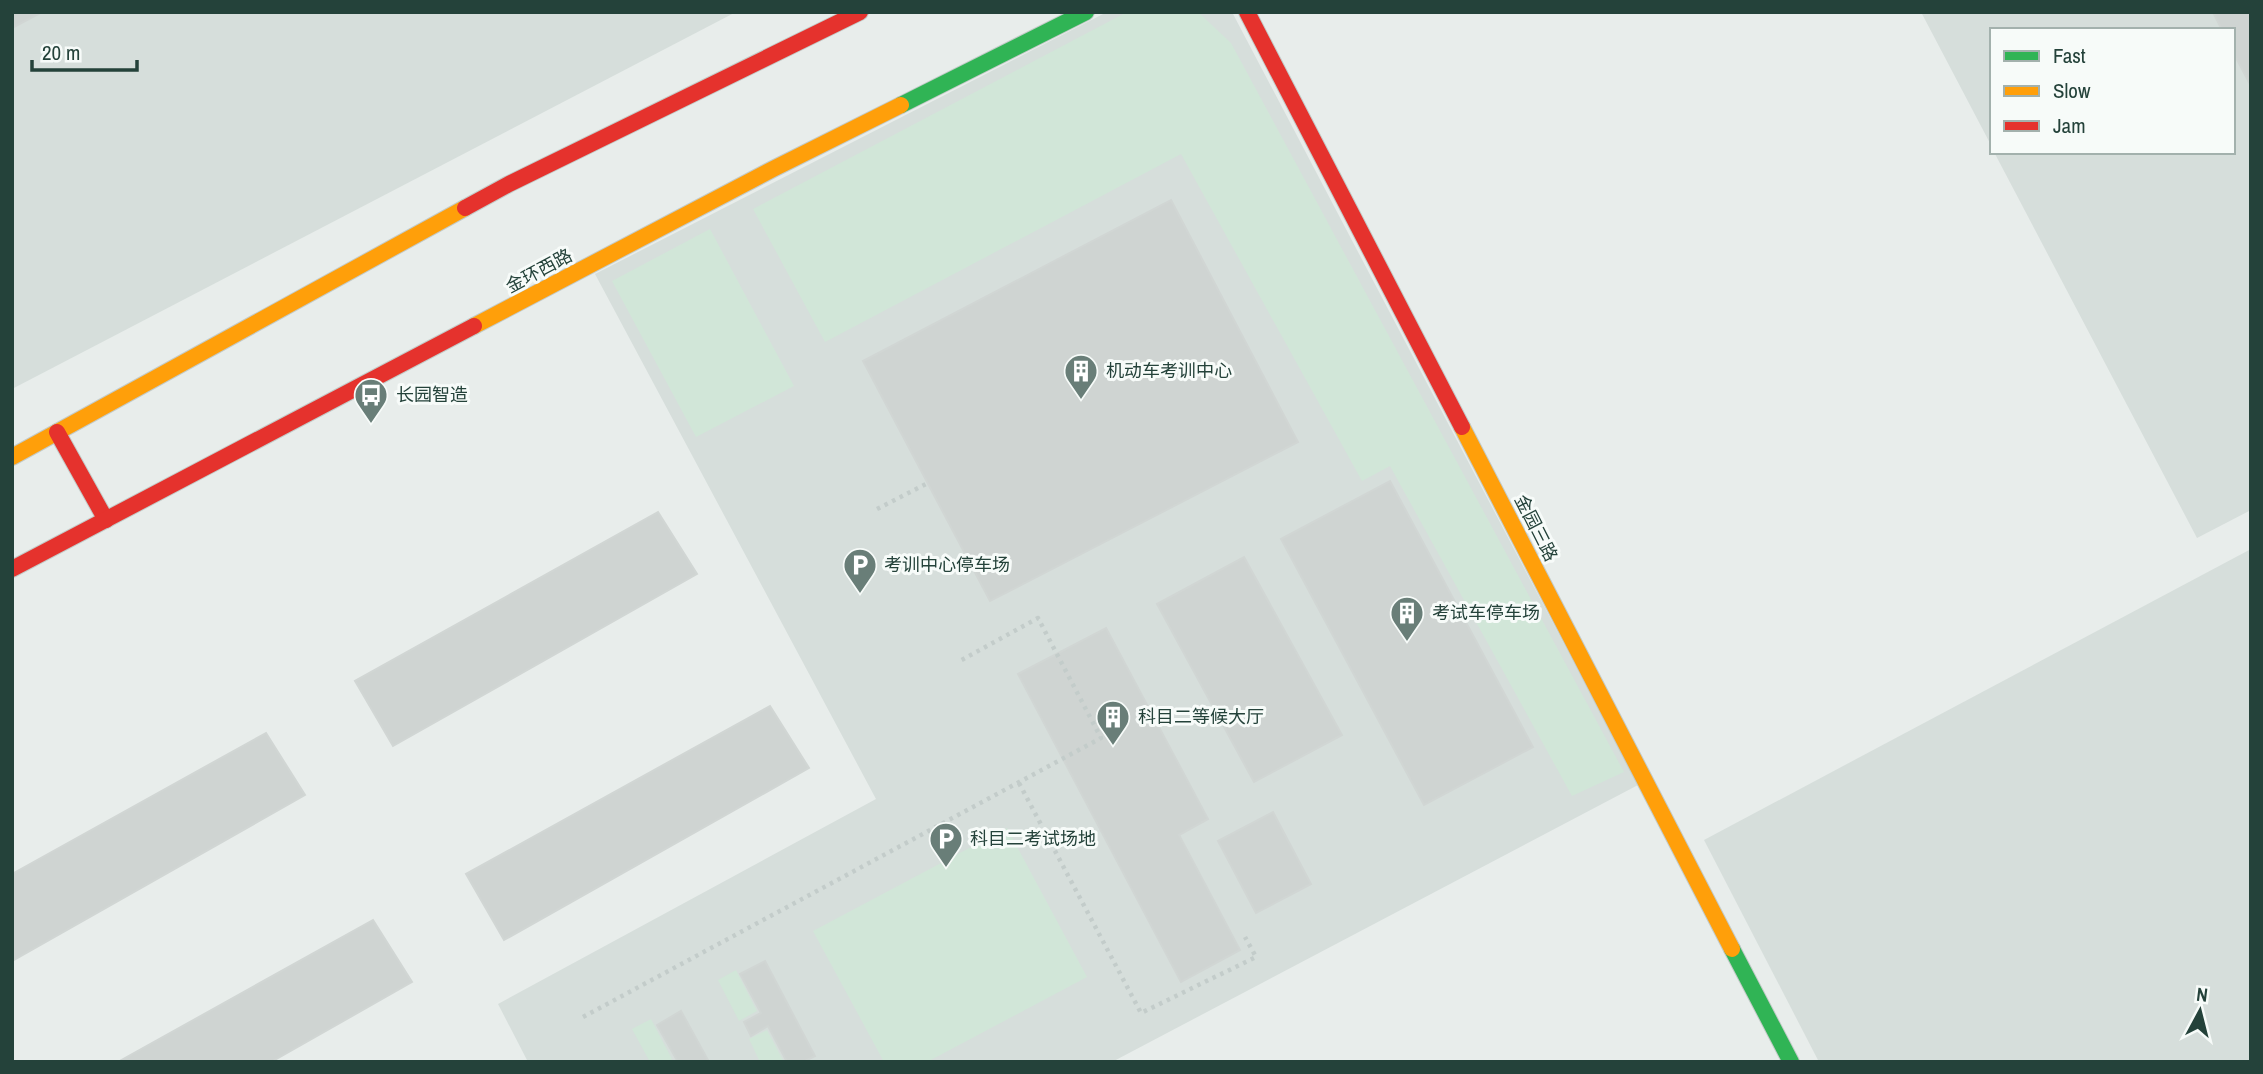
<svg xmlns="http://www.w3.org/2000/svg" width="2263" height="1074" font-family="'Archivo Narrow','Noto Sans SC',sans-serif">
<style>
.built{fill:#d6dedb}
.green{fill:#d1e6d8}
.building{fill:#cfd4d2;stroke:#d1d6d4;stroke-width:2}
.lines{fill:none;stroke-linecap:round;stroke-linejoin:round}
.fast-casing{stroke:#c3cbc8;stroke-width:18}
.slow-casing{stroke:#c3cbc8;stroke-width:18}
.jam-casing{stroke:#c3cbc8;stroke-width:18}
.path{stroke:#c3ccca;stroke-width:4.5;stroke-dasharray:3.5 5;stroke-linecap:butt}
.fast{stroke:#30b455;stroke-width:16}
.slow{stroke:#ff9f0a;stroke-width:16}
.jam{stroke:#e5322d;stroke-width:16}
.labels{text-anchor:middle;stroke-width:6;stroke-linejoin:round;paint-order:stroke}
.street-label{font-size:18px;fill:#24423a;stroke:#f7fbf9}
.poi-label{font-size:18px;fill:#24423a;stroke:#f7fbf9;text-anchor:start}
</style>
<rect width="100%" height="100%" fill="#e8edeb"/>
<g class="built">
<path d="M12 12H736L12 389Z"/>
<path d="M1107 12H1232L1638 785 1112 1062H528L498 1004 876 799 595 274Z"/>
<path d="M1921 12H2251V510L2197 538 1994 152H2233V30H1992V147Z"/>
<path d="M2251 549V1062H1819L1704 840Z"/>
</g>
<g class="green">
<path d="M1127 12H1198L1231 43 1624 772 1572 796 1390 466 1362 481 1181 154 825 342 753 209Z"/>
<path d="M710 229 794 386 696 437 612 281Z"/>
<path d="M1007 828 1087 977 927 1062H884L813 931Z"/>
<path d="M736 970 757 1011 739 1021 718 980Z"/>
<path d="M651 1019 672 1059 668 1062H650L632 1029Z"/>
<path d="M767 1030 784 1062H760L749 1039Z"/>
</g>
<g class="building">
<path d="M12 12H42L12 28Z"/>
<path d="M2213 12H2251V86L2233 52V30H2222Z"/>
<path d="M1171 200 1298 442 990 601 863 361Z"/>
<path d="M1390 481 1533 747 1424 805 1281 539Z"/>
<path d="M658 512 697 574 393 746 355 681Z"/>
<path d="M1244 557 1342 735 1254 782 1157 604Z"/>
<path d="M1106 628 1208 819 1179 835 1240 950 1181 982 1018 674Z"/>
<path d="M770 706 809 768 504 940 466 874Z"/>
<path d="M266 733 305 795 12 961V874Z"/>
<path d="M1273 812 1311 884 1256 913 1218 841Z"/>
<path d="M373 920 412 982 271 1062H118Z"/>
<path d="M765 961 815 1056 803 1062H787L768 1026 751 1036 744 1022 761 1013 740 974Z"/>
<path d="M681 1011 709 1062H678L657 1025Z"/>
</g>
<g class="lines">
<defs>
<g id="fast">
<path d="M901 105 1086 12"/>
<path d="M1732 949 1791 1062"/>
</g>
<g id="slow">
<path d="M474 326 773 169 901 105"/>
<path d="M1462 427 1732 949"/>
<path d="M12 457 465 208"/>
</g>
<g id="jam">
<path d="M1247 12 1462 427"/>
<path d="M465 208 509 184 860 12"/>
<path d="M57 432 106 520"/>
<path d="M12 569 474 326"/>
</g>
</defs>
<use href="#fast" class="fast-casing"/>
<use href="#slow" class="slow-casing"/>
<use href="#jam" class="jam-casing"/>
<g class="path">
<path d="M877 509 928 483"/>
<path d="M1019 783 1141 1013 1256 957 1245 937"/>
<path d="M583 1017 1101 738 1038 618 958 662"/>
</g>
<use href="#fast" class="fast"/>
<use href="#slow" class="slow"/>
<use href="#jam" class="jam"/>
</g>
<defs>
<symbol id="building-pin" viewBox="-11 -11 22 30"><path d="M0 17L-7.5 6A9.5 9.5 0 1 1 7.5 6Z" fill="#697e78" stroke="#f7fbf9"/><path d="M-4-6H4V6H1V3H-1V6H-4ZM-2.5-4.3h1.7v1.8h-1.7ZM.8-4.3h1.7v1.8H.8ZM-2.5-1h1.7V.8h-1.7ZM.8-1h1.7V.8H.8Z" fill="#fff"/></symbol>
<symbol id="bus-pin" viewBox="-11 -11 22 30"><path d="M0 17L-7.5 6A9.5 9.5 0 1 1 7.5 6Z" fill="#697e78" stroke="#f7fbf9"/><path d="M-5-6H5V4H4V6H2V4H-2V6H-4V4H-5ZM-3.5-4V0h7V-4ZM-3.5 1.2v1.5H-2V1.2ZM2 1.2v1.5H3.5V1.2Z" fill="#fff"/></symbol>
<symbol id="parking-pin" viewBox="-11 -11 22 30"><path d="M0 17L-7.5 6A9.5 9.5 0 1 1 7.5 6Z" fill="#697e78" stroke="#f7fbf9"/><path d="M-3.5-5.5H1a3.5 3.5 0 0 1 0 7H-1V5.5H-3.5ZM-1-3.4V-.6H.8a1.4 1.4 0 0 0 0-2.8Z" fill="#fff"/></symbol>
</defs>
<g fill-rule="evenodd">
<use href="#building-pin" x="1062" y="352" width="38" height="52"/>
<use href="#bus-pin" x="352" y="376" width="38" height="52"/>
<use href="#parking-pin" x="841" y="546" width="38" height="52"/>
<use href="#building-pin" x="1388" y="594" width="38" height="52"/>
<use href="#building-pin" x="1094" y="698" width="38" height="52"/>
<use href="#parking-pin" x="927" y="820" width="38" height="52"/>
</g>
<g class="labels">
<g class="street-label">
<text transform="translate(539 271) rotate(-28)" y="6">金环西路</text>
<text transform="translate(1536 528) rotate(63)" y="6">金园三路</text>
</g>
<g class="poi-label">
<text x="1106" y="377">机动车考训中心</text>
<text x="396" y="401">长园智造</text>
<text x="884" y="571">考训中心停车场</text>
<text x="1432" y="619">考试车停车场</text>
<text x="1138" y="723">科目二等候大厅</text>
<text x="970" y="845">科目二考试场地</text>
</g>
</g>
<rect width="2263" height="1074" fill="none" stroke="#24423a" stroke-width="28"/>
<rect x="1990" y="28" width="245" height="126" fill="#f7fbf9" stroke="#a3b1ad" stroke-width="2"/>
<rect x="2004" y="51" width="35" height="10" fill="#30b455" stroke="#a3b1ad" stroke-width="2"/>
<text x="2053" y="63" font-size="21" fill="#24423a">Fast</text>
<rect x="2004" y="86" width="35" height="10" fill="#ff9f0a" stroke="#a3b1ad" stroke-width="2"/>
<text x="2053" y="98" font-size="21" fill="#24423a">Slow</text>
<rect x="2004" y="121" width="35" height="10" fill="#e5322d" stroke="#a3b1ad" stroke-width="2"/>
<text x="2053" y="133" font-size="21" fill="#24423a">Jam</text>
<g transform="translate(2200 1011) rotate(7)" stroke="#f7fbf9" stroke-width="5" paint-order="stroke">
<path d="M0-5L12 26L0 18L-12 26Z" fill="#24423a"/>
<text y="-10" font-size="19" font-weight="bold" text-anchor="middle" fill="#24423a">N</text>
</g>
<path d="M32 60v10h105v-10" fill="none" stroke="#24423a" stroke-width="3.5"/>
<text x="42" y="60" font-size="21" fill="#24423a" stroke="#f7fbf9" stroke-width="5" paint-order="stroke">20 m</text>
</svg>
